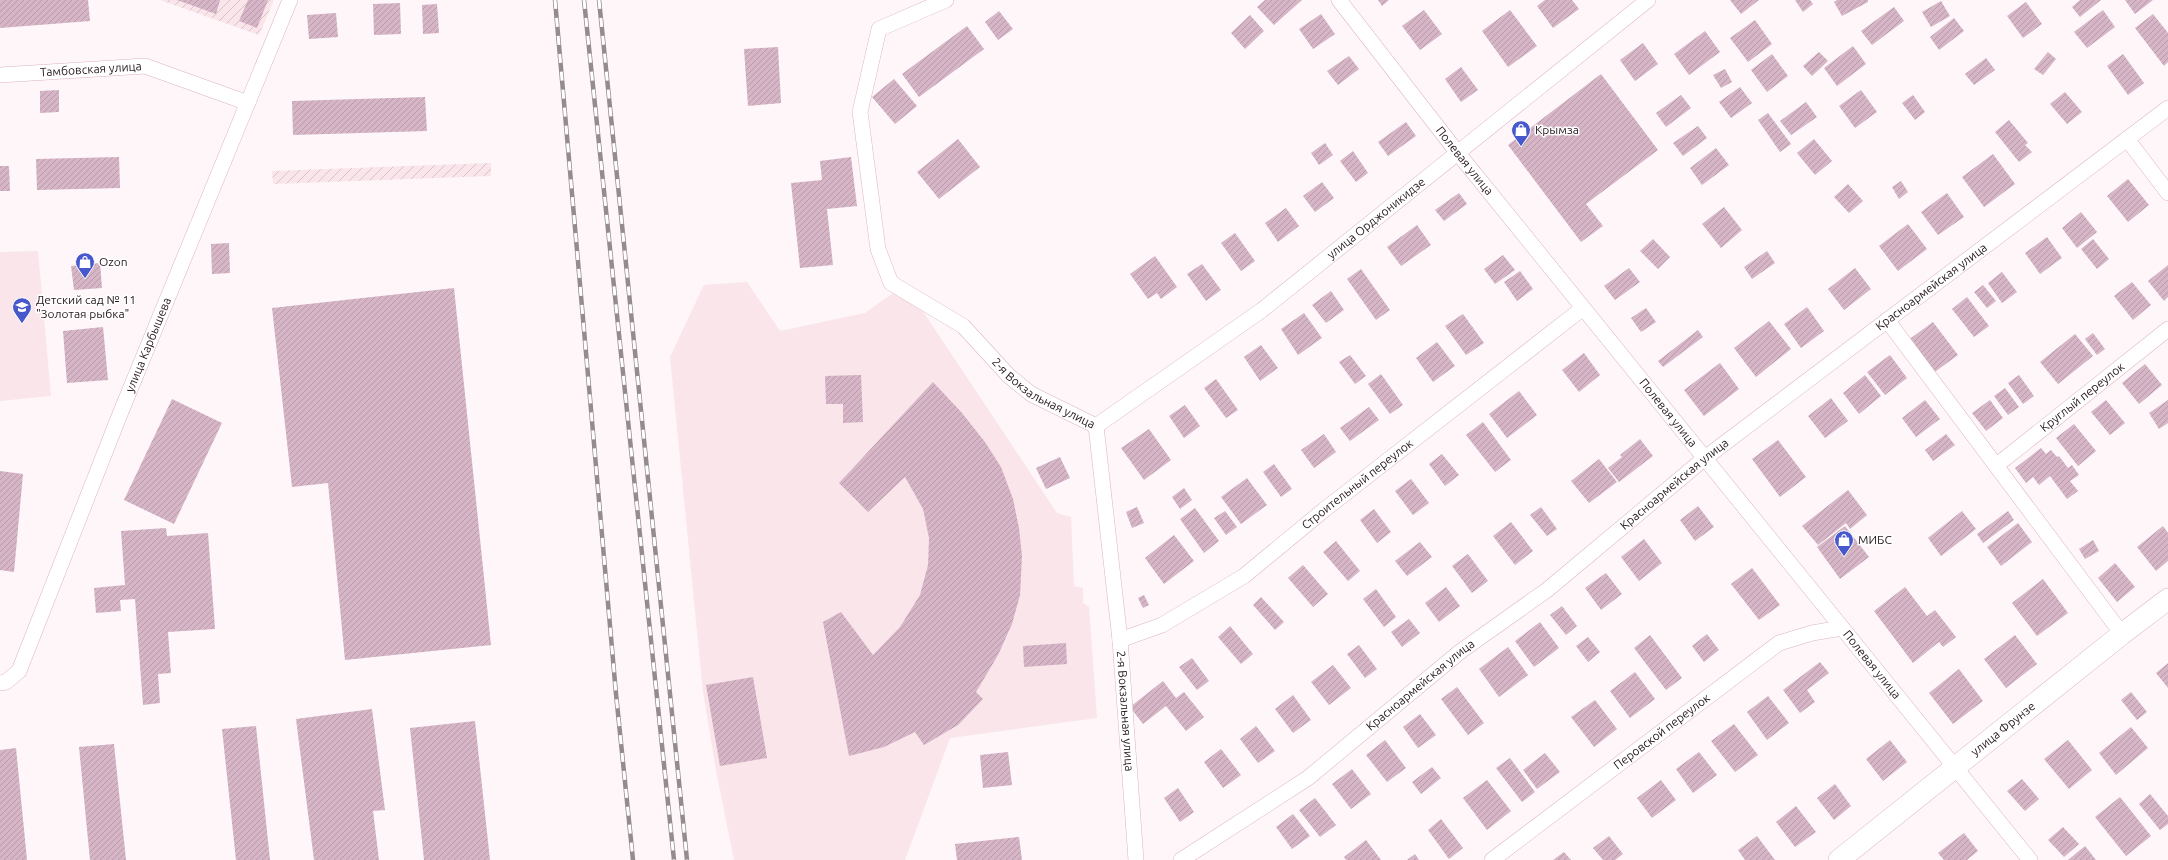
<svg xmlns="http://www.w3.org/2000/svg" width="2168" height="860" font-family="Ubuntu,sans-serif">
<style>
.built{fill:#f9e5ea}
.industrial{fill:url(#industrial-furrows)}
.building{fill:url(#building-hatch)}
.lines{fill:none;stroke-linecap:round;stroke-linejoin:round}
.street-casing{stroke:#dcb6bf;stroke-width:16}
.secondary-casing{stroke:#dcb6bf;stroke-width:22}
.street{stroke:#fff;stroke-width:15}
.secondary{stroke:#fff;stroke-width:21}
.rail-casing{stroke:#958b8d;stroke-width:4.5}
.rail{stroke:#fff;stroke-width:3;stroke-dasharray:9;stroke-linecap:butt}
.labels{text-anchor:middle;stroke-width:3;stroke-linejoin:round;paint-order:stroke}
.street-label{font-size:12px;fill:#26191c;stroke:#fff}
.poi-label{font-size:12px;fill:#26191c;stroke:#fff;text-anchor:start}
</style>
<defs>
<pattern id="industrial-furrows" width="10" height="10" patternUnits="userSpaceOnUse"><rect width="10" height="10" fill="#f9e5ea"/><path d="M-1 1l2-2M0 10L10 0M9 11l2-2" fill="none" stroke="#d5c4c8"/></pattern>
<pattern id="building-hatch" width="6" height="6" patternUnits="userSpaceOnUse"><rect width="6" height="6" fill="#d6b5c7"/><path d="M-1 1l2-2M0 6l6-6M5 7l2-2" fill="none" stroke="#b89baa"/></pattern>
</defs>
<rect width="100%" height="100%" fill="#fef6f8"/>
<g class="built">
<path d="M38 251 51 396 0 401V252Z"/>
<path d="M747 282 780 331 865 313 893 293 920 307 1057 513 1071 517 1074 586 1083 588V603L1089 607 1097 718 950 738 905 860H734L716 770 703 692 670 357 704 285Z"/>
</g>
<g class="industrial">
<path d="M160 0H274L259 35Z"/>
<path d="M491 163V176L273 184 272 171Z"/>
</g>
<g class="building">
<path d="M0 0H88L90 21 0 28Z"/>
<path d="M177 0H220L216 14Z"/>
<path d="M248 0H268L257 28 239 21Z"/>
<path d="M1265 0H1302L1274 25 1257 7Z"/>
<path d="M1378 0H1389L1382 6Z"/>
<path d="M1545 0H1572L1579 9 1553 28 1537 6Z"/>
<path d="M1730 0H1759L1741 14Z"/>
<path d="M1795 0H1810L1813 4 1803 12Z"/>
<path d="M1837 0H1868V2L1842 16 1834 2Z"/>
<path d="M2080 0H2101L2080 17 2072 7Z"/>
<path d="M2125 0H2153L2135 14Z"/>
<path d="M1941 1 1950 16 1931 27 1922 12Z"/>
<path d="M2026 2 2042 24 2023 38 2007 16Z"/>
<path d="M400 3 401 34 374 35 373 4Z"/>
<path d="M437 4 439 33 423 34 422 5Z"/>
<path d="M1894 7 1904 21 1872 45 1861 31Z"/>
<path d="M1424 10 1442 34 1420 50 1402 26Z"/>
<path d="M1510 10 1537 46 1508 67 1482 31Z"/>
<path d="M2103 10 2115 27 2087 48 2074 32Z"/>
<path d="M999 11 1013 29 998 40 985 22Z"/>
<path d="M336 13 338 37 309 39 307 15Z"/>
<path d="M1321 14 1335 34 1313 49 1299 29Z"/>
<path d="M2153 14 2168 33V62L2164 66 2135 28Z"/>
<path d="M1250 15 1264 31 1245 49 1231 33Z"/>
<path d="M1954 18 1964 31 1939 50 1930 37Z"/>
<path d="M1755 20 1772 44 1748 62 1730 38Z"/>
<path d="M967 26 984 49 919 97 902 74Z"/>
<path d="M1705 31 1720 52 1689 75 1674 54Z"/>
<path d="M1643 43 1658 64 1635 81 1620 60Z"/>
<path d="M1853 46 1866 64 1837 86 1824 68Z"/>
<path d="M778 47 781 103 748 106 744 49Z"/>
<path d="M1819 52 1828 61 1812 76 1803 66Z"/>
<path d="M2048 52 2056 59 2043 75 2034 69Z"/>
<path d="M1772 54 1788 76 1767 92 1751 70Z"/>
<path d="M2123 54 2144 83 2128 95 2107 66Z"/>
<path d="M1349 56 1359 69 1338 85 1327 71Z"/>
<path d="M1986 58 1995 70 1974 85 1965 74Z"/>
<path d="M1461 67 1478 90 1461 102 1445 79Z"/>
<path d="M1725 69 1732 82 1721 88 1713 75Z"/>
<path d="M1601 74 1658 150 1586 204 1603 226 1581 242 1508 145Z"/>
<path d="M894 79 917 106 895 124 872 97Z"/>
<path d="M1740 87 1752 103 1731 118 1719 102Z"/>
<path d="M59 90V112L40 113V91Z"/>
<path d="M1861 90 1877 112 1855 128 1839 106Z"/>
<path d="M2065 92 2082 112 2067 124 2050 104Z"/>
<path d="M1681 95 1691 108 1666 127 1656 113Z"/>
<path d="M1913 95 1925 112 1915 120 1902 103Z"/>
<path d="M425 97 427 131 293 135 292 101Z"/>
<path d="M1806 102 1817 117 1791 135 1780 121Z"/>
<path d="M1768 113 1791 144 1780 152 1758 120Z"/>
<path d="M2009 120 2028 143 2025 145 2032 152 2019 162 1995 132Z"/>
<path d="M1406 122 1416 136 1388 156 1378 142Z"/>
<path d="M1698 126 1707 138 1683 156 1673 143Z"/>
<path d="M958 139 980 167 939 199 917 172Z"/>
<path d="M1814 139 1832 161 1815 175 1797 153Z"/>
<path d="M1325 143 1333 155 1319 165 1311 153Z"/>
<path d="M1716 148 1729 165 1702 185 1690 168Z"/>
<path d="M1353 151 1368 173 1356 182 1340 161Z"/>
<path d="M1993 154 2015 184 1984 207 1962 177Z"/>
<path d="M119 157 120 188 37 190 36 159Z"/>
<path d="M851 157 857 206 827 209 833 265 800 268 791 183 822 180 820 161Z"/>
<path d="M0 166H9L10 191H0Z"/>
<path d="M2128 179 2149 205 2128 222 2107 196Z"/>
<path d="M1901 181 1908 192 1899 199 1892 187Z"/>
<path d="M1322 182 1334 198 1315 212 1303 196Z"/>
<path d="M1848 184 1863 201 1849 213 1834 197Z"/>
<path d="M1459 193 1467 204 1444 221 1435 210Z"/>
<path d="M1947 193 1964 217 1938 235 1921 212Z"/>
<path d="M1724 207 1742 230 1721 248 1702 224Z"/>
<path d="M1286 208 1299 226 1278 242 1265 223Z"/>
<path d="M2081 212 2097 232 2077 248 2062 228Z"/>
<path d="M1908 224 1927 249 1898 271 1879 246Z"/>
<path d="M1417 225 1431 245 1401 266 1387 247Z"/>
<path d="M1235 233 1255 261 1241 271 1221 243Z"/>
<path d="M2047 237 2062 258 2040 274 2025 253Z"/>
<path d="M1653 239 1670 257 1658 269 1640 251Z"/>
<path d="M2093 239 2109 259 2097 269 2081 249Z"/>
<path d="M229 243 230 273 212 274 211 244Z"/>
<path d="M1767 251 1775 263 1752 279 1744 267Z"/>
<path d="M1503 255 1515 270 1495 284 1484 269Z"/>
<path d="M1155 256 1177 287 1161 299 1157 293 1148 299 1130 274Z"/>
<path d="M100 263 102 288 74 290 71 266Z"/>
<path d="M1202 264 1221 290 1206 301 1187 274Z"/>
<path d="M2168 265V297L2164 301 2148 281Z"/>
<path d="M1629 268 1640 282 1615 300 1604 286Z"/>
<path d="M1855 268 1871 289 1844 310 1828 289Z"/>
<path d="M1361 269 1390 310 1376 320 1347 279Z"/>
<path d="M1520 271 1533 289 1517 301 1504 282Z"/>
<path d="M2002 272 2017 292 2002 303 1988 283Z"/>
<path d="M2132 282 2151 305 2133 320 2114 296Z"/>
<path d="M1983 285 1996 301 1987 308 1974 292Z"/>
<path d="M454 288 491 645 345 660 328 483 292 487 272 308Z"/>
<path d="M1331 291 1344 310 1326 323 1312 305Z"/>
<path d="M1967 297 1989 326 1974 337 1952 309Z"/>
<path d="M1807 307 1824 331 1801 348 1784 324Z"/>
<path d="M1646 308 1656 322 1641 332 1631 318Z"/>
<path d="M1304 313 1322 338 1298 355 1281 329Z"/>
<path d="M1463 314 1484 343 1466 355 1445 326Z"/>
<path d="M1769 321 1791 349 1756 377 1734 348Z"/>
<path d="M1933 322 1958 355 1932 374 1907 341Z"/>
<path d="M103 327 108 380 67 383 63 331Z"/>
<path d="M1698 330 1703 337 1663 367 1658 361Z"/>
<path d="M2093 333 2105 349 2097 355 2085 339Z"/>
<path d="M2075 334 2093 356 2058 384 2040 362Z"/>
<path d="M1437 342 1455 366 1433 382 1416 358Z"/>
<path d="M1261 345 1278 368 1260 381 1244 357Z"/>
<path d="M1584 353 1600 375 1579 392 1562 370Z"/>
<path d="M1350 355 1366 376 1355 384 1339 362Z"/>
<path d="M1890 355 1907 378 1885 395 1867 372Z"/>
<path d="M1720 363 1739 389 1704 416 1684 390Z"/>
<path d="M2145 364 2162 385 2139 404 2122 383Z"/>
<path d="M1381 374 1403 405 1390 414 1368 384Z"/>
<path d="M861 375 863 422 843 423V404H826L825 376Z"/>
<path d="M1865 375 1881 396 1859 414 1843 393Z"/>
<path d="M2019 375 2034 396 2023 404 2008 383Z"/>
<path d="M1216 379 1238 410 1226 418 1204 388Z"/>
<path d="M933 382 962 413 985 442 1001 467 1013 499 1019 528 1022 556 1020 595 1012 624 998 655 976 692 983 699 958 725 924 745 915 732 884 747 849 756 823 622 841 612 873 655 900 627 920 595 928 565 929 538 923 509 905 477 868 512 839 483Z"/>
<path d="M2005 388 2019 407 2008 415 1994 396Z"/>
<path d="M1519 391 1537 415 1507 438 1489 414Z"/>
<path d="M1831 398 1848 421 1825 438 1808 416Z"/>
<path d="M172 399 222 423 174 524 124 500Z"/>
<path d="M1925 400 1940 419 1916 437 1902 418Z"/>
<path d="M1990 400 2003 418 1986 431 1972 413Z"/>
<path d="M2106 400 2125 423 2110 435 2091 412Z"/>
<path d="M2168 400V423L2159 429 2149 413Z"/>
<path d="M1185 405 1200 426 1184 438 1169 416Z"/>
<path d="M1369 407 1379 420 1350 441 1340 428Z"/>
<path d="M1483 422 1511 460 1495 472 1466 435Z"/>
<path d="M2074 424 2096 451 2078 466 2056 438Z"/>
<path d="M1149 429 1171 460 1144 480 1121 448Z"/>
<path d="M1324 434 1336 452 1314 468 1301 450Z"/>
<path d="M1946 434 1955 445 1933 461 1925 450Z"/>
<path d="M1640 439 1653 456 1619 482 1608 468 1622 457 1620 455Z"/>
<path d="M1778 440 1806 477 1780 497 1752 459Z"/>
<path d="M2041 448 2046 454 2051 450 2057 457 2059 456 2068 468 2072 465 2079 475 2070 481 2078 491 2067 499 2050 476 2039 485 2033 477 2026 483 2015 468Z"/>
<path d="M1442 454 1459 475 1445 486 1429 464Z"/>
<path d="M1060 457 1070 478 1046 489 1036 468Z"/>
<path d="M1599 459 1617 482 1589 503 1571 481Z"/>
<path d="M1274 464 1292 489 1281 497 1263 472Z"/>
<path d="M0 471 23 474 14 572 0 570Z"/>
<path d="M1247 478 1267 505 1241 524 1221 497Z"/>
<path d="M1411 479 1429 503 1413 515 1395 491Z"/>
<path d="M1184 488 1192 500 1180 509 1172 497Z"/>
<path d="M1848 490 1867 515 1850 529 1846 523 1818 545 1802 526Z"/>
<path d="M1698 506 1714 527 1695 541 1680 520Z"/>
<path d="M1137 507 1144 523 1132 528 1126 512Z"/>
<path d="M1541 507 1557 529 1547 536 1530 515Z"/>
<path d="M1195 508 1219 541 1204 553 1180 519Z"/>
<path d="M1374 509 1391 532 1377 543 1360 520Z"/>
<path d="M1225 511 1237 527 1226 535 1214 518Z"/>
<path d="M1962 511 1976 529 1941 556 1928 538Z"/>
<path d="M2008 511 2014 520 1983 543 1977 534Z"/>
<path d="M1511 522 1533 551 1515 565 1493 536Z"/>
<path d="M2018 523 2032 542 2001 566 1987 547Z"/>
<path d="M1845 526 1869 557 1840 579 1817 547Z"/>
<path d="M2163 526 2168 533V561L2156 571 2137 547Z"/>
<path d="M166 528 167 536 208 533 215 629 168 632 171 673 158 674 160 703 143 705 135 599 120 600 121 611 96 613 94 588 125 585 121 531Z"/>
<path d="M1174 535 1194 561 1164 584 1145 558Z"/>
<path d="M1644 539 1662 563 1639 581 1621 557Z"/>
<path d="M2093 540 2099 551 2085 559 2079 549Z"/>
<path d="M1336 541 1360 571 1348 581 1323 552Z"/>
<path d="M1420 542 1432 557 1407 576 1395 561Z"/>
<path d="M1468 554 1488 581 1472 593 1452 566Z"/>
<path d="M2115 563 2135 587 2117 602 2098 578Z"/>
<path d="M1303 565 1328 594 1313 607 1288 578Z"/>
<path d="M1752 568 1780 605 1759 620 1731 584Z"/>
<path d="M1606 573 1622 594 1601 610 1585 588Z"/>
<path d="M2043 579 2068 613 2037 636 2012 603Z"/>
<path d="M1446 587 1460 606 1439 622 1425 603Z"/>
<path d="M1905 587 1927 616 1935 610 1956 637 1943 647 1939 642 1913 663 1874 611Z"/>
<path d="M1376 589 1396 617 1384 627 1363 599Z"/>
<path d="M1144 595 1149 605 1143 608 1138 598Z"/>
<path d="M1261 597 1284 622 1275 630 1253 605Z"/>
<path d="M1562 606 1577 626 1566 635 1550 615Z"/>
<path d="M1409 619 1420 633 1402 647 1391 632Z"/>
<path d="M1540 622 1559 648 1534 667 1515 641Z"/>
<path d="M1230 626 1253 654 1241 664 1218 637Z"/>
<path d="M1707 634 1719 650 1704 662 1692 646Z"/>
<path d="M1650 635 1682 678 1666 690 1634 648Z"/>
<path d="M2015 635 2037 664 2006 688 1984 659Z"/>
<path d="M1588 637 1600 652 1588 662 1576 646Z"/>
<path d="M1066 643 1067 664 1024 667 1023 646Z"/>
<path d="M1359 645 1377 669 1365 678 1347 654Z"/>
<path d="M1508 647 1528 675 1499 697 1479 669Z"/>
<path d="M1192 658 1209 681 1197 690 1179 667Z"/>
<path d="M1820 662 1829 673 1807 690 1815 702 1800 713 1783 690Z"/>
<path d="M2168 663V688L2156 673Z"/>
<path d="M1333 665 1351 688 1329 705 1311 682Z"/>
<path d="M1959 669 1983 701 1953 724 1929 693Z"/>
<path d="M1635 672 1655 699 1630 718 1610 691Z"/>
<path d="M753 677 767 758 720 766 706 685Z"/>
<path d="M1163 681 1176 698 1184 692 1204 717 1186 731 1166 706 1143 724 1130 707Z"/>
<path d="M1457 687 1484 723 1468 735 1441 699Z"/>
<path d="M2131 692 2147 712 2137 720 2121 700Z"/>
<path d="M1293 695 1311 720 1293 733 1275 709Z"/>
<path d="M1768 696 1789 723 1767 740 1747 712Z"/>
<path d="M1595 700 1617 729 1594 747 1571 717Z"/>
<path d="M372 709 385 810 373 811 379 860H314L296 719Z"/>
<path d="M1420 714 1436 735 1418 748 1403 727Z"/>
<path d="M475 721 490 860H424L410 728Z"/>
<path d="M1734 724 1758 755 1735 772 1711 741Z"/>
<path d="M256 726 270 860H236L222 729Z"/>
<path d="M1256 726 1275 751 1258 763 1240 739Z"/>
<path d="M2131 727 2148 748 2116 775 2099 753Z"/>
<path d="M1385 740 1406 768 1387 782 1366 755Z"/>
<path d="M1890 740 1907 762 1883 781 1866 759Z"/>
<path d="M2068 740 2092 770 2069 789 2044 759Z"/>
<path d="M114 744 126 860H90L79 747Z"/>
<path d="M16 748 27 860H0V750Z"/>
<path d="M1221 749 1241 775 1223 788 1204 762Z"/>
<path d="M1008 752 1012 785 983 788 980 755Z"/>
<path d="M1699 752 1717 775 1693 793 1676 769Z"/>
<path d="M1545 753 1560 772 1537 789 1523 770Z"/>
<path d="M1510 758 1535 792 1522 802 1496 768Z"/>
<path d="M1432 767 1441 778 1421 794 1412 782Z"/>
<path d="M1352 769 1371 794 1351 809 1332 784Z"/>
<path d="M2022 779 2039 799 2025 811 2007 791Z"/>
<path d="M1487 780 1511 811 1487 830 1463 798Z"/>
<path d="M1661 780 1676 800 1652 818 1637 798Z"/>
<path d="M1835 784 1851 806 1834 820 1817 798Z"/>
<path d="M1178 788 1194 812 1180 822 1164 798Z"/>
<path d="M2150 794 2168 816V824L2160 830 2139 804Z"/>
<path d="M2120 797 2151 836 2126 856 2095 817Z"/>
<path d="M1315 798 1336 825 1320 837 1299 810Z"/>
<path d="M1796 806 1816 832 1795 847 1776 822Z"/>
<path d="M1293 814 1310 836 1292 849 1276 827Z"/>
<path d="M1441 819 1463 848 1449 859 1428 830Z"/>
<path d="M2063 827 2079 844 2064 857 2048 840Z"/>
<path d="M1964 833 1978 851 1967 860H1944L1938 853Z"/>
<path d="M1609 836 1623 854 1615 860H1603L1593 848Z"/>
<path d="M1757 836 1775 860H1745L1738 850Z"/>
<path d="M1019 837 1022 860H957L955 844Z"/>
<path d="M1366 840 1381 860H1346L1344 857Z"/>
<path d="M2085 846 2096 860H2068Z"/>
<path d="M1564 852 1571 860H1553Z"/>
<path d="M1415 854 1419 860H1407Z"/>
</g>
<g class="lines">
<defs>
<g id="street">
<path id="s1" d="M946 0 879 29 860 112 878 249 891 283 963 326 1009 376 1031 394 1096 426 1120 640 1136 860"/>
<path id="s2" d="M1339 0 1457 152 2030 860"/>
<path id="s3" d="M0 75 145 66 248 103"/>
<path d="M2127 139 2168 193"/>
<path d="M1887 320 2122 634"/>
<path id="s4" d="M1096 426 1262 310 1648 0"/>
<path id="s5" d="M1997 465 2168 329"/>
<path id="s6" d="M1120 640 1162 625 1244 576 1324 510 1583 308"/>
<path id="s7" d="M0 683 6 682 19 671 120 414 290 0"/>
<path id="s8" d="M1181 860 1308 778 1461 651 1547 590 1705 458 2168 108"/>
<path id="s9" d="M1492 860 1779 643 1812 633 1842 628"/>
</g>
<g id="secondary">
<path id="s10" d="M1839 860 2122 634 2168 599"/>
</g>
</defs>
<use href="#street" class="street-casing"/>
<use href="#secondary" class="secondary-casing"/>
<use href="#street" class="street"/>
<use href="#secondary" class="secondary"/>
<defs>
<g id="rail">
<path d="M555 0 616 694 633 860"/>
<path d="M584 0 674 860"/>
<path d="M599 0 687 860"/>
</g>
</defs>
<use href="#rail" class="rail-casing"/>
<use href="#rail" class="rail"/>
</g>
<defs>
<symbol id="shop-pin" viewBox="-11 -11 22 30"><path d="M0 17L-7.5 6A9.5 9.5 0 1 1 7.5 6Z" fill="#4658cc" stroke="#fff"/><path d="M-5-2.5h2.3a2.7 3.5 0 0 1 5.4 0H5L5.5 6h-11ZM-1.5-2.5h3a1.5 2.3 0 0 0-3 0Z" fill="#fff"/></symbol>
<symbol id="school-pin" viewBox="-11 -11 22 30"><path d="M0 17L-7.5 6A9.5 9.5 0 1 1 7.5 6Z" fill="#4658cc" stroke="#fff"/><path d="M0-5L7-2L0 1L-7-2ZM-4 1L0 2.5L4 1V4Q0 6-4 4Z" fill="#fff"/></symbol>
</defs>
<g fill-rule="evenodd">
<use href="#shop-pin" x="1510" y="119" width="22" height="30"/>
<use href="#shop-pin" x="74" y="251" width="22" height="30"/>
<use href="#school-pin" x="11" y="296" width="22" height="30"/>
<use href="#shop-pin" x="1833" y="529" width="22" height="30"/>
</g>
<g class="labels">
<g class="street-label">
<text dy="4" stroke="none"><textPath href="#s3" startOffset="91">Тамбовская улица</textPath></text>
<text dy="4" stroke="none"><textPath href="#s2" startOffset="204">Полевая улица</textPath></text>
<text dy="4" stroke="none"><textPath href="#s4" startOffset="349">улица Орджоникидзе</textPath></text>
<text dy="4" stroke="none"><textPath href="#s8" startOffset="945">Красноармейская улица</textPath></text>
<text dy="4" stroke="none"><textPath href="#s7" startOffset="374">улица Карбышева</textPath></text>
<text dy="4" stroke="none"><textPath href="#s1" startOffset="523">2-я Вокзальная улица</textPath></text>
<text dy="4" stroke="none"><textPath href="#s5" startOffset="109">Круглый переулок</textPath></text>
<text dy="4" stroke="none"><textPath href="#s2" startOffset="528">Полевая улица</textPath></text>
<text dy="4" stroke="none"><textPath href="#s6" startOffset="286">Строительный переулок</textPath></text>
<text dy="4" stroke="none"><textPath href="#s8" startOffset="621">Красноармейская улица</textPath></text>
<text dy="4" stroke="none"><textPath href="#s2" startOffset="852">Полевая улица</textPath></text>
<text dy="4" stroke="none"><textPath href="#s8" startOffset="297">Красноармейская улица</textPath></text>
<text dy="4" stroke="none"><textPath href="#s1" startOffset="872">2-я Вокзальная улица</textPath></text>
<text dy="4" stroke="none"><textPath href="#s10" startOffset="210">улица Фрунзе</textPath></text>
<text dy="4" stroke="none"><textPath href="#s9" startOffset="213">Перовской переулок</textPath></text>
</g>
<g class="poi-label">
<text x="1535" y="134">Крымза</text>
<text x="99" y="266">Ozon</text>
<text x="36" y="304">Детский сад № 11<tspan x="36" dy="14">"Золотая рыбка"</tspan></text>
<text x="1858" y="544">МИБС</text>
</g>
</g>
</svg>
